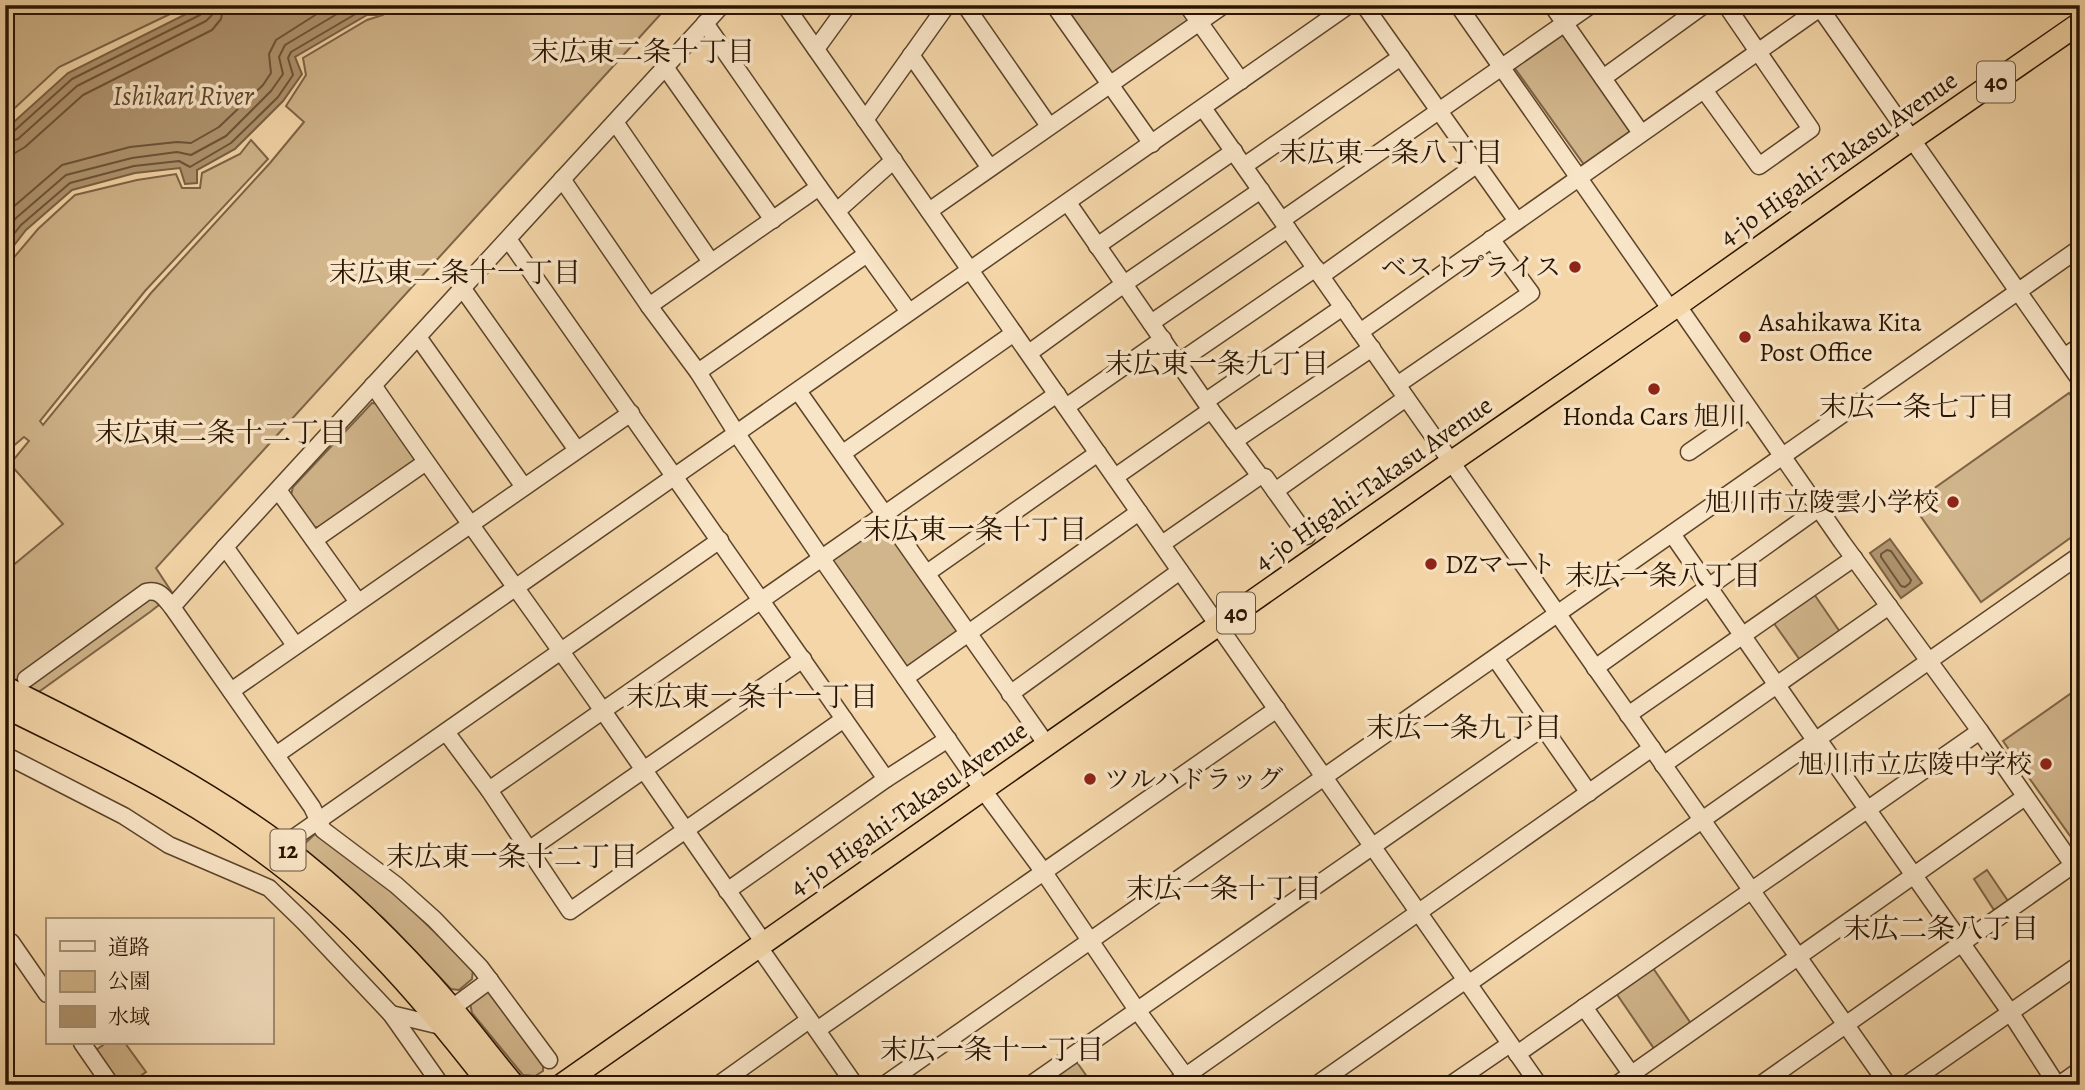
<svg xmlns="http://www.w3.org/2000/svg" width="2085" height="1090" font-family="Alegreya,'Noto Serif JP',serif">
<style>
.green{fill:#d1b58b;stroke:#7d6446;stroke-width:2}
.water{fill:#af946f;stroke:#796143;stroke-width:2}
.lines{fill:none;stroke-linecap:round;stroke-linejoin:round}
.shore{stroke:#6c5438;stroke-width:2}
.minor-casing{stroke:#5c442a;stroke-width:19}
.highway-casing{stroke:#291400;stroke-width:24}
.minor{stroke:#f8e4c6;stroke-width:16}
.highway{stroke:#f4d6a8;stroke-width:21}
.poi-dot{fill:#8f2418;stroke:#f8e4c6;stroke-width:2.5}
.labels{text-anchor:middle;stroke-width:7;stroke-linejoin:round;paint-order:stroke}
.shield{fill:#f8e4c6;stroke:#67523b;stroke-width:2}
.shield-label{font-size:24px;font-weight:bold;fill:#291400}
.street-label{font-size:26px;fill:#291400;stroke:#f8e4c6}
.poi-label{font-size:26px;fill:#291400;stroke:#f8e4c6;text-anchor:end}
.neighbourhood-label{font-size:28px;fill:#291400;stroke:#f8e4c6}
.water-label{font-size:28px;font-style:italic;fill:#5f472c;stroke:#f8e4c6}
</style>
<rect width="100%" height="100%" fill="#f4d6a8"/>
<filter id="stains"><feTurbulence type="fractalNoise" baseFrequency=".00286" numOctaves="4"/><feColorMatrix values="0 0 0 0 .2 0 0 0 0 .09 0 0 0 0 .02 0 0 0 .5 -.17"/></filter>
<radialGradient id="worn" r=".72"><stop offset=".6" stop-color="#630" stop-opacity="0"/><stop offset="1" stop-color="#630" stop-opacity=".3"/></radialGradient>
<g class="green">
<path d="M5 5H189L59 67 5 117Z"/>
<path d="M391 5H669L156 568 173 594 150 612 33 696 5 678V572L63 524 10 464 29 441 24 437 5 453V268L38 229 75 195 137 180 176 174 182 188H200L202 173 240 154 251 140 268 159 145 291 40 421 43 425 151 293 270 163 304 122 286 106 306 75 303 58 367 20 383 15Z"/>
<path d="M1075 5H1180L1190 20 1112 75 1067 11Z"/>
<path d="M1562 34 1632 131 1585 166 1514 67Z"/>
<path d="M2069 393 2080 408V531L1981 602 1912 504Z"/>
<path d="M372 403 379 404 415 456 414 464 320 527H314L291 495 293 487Z"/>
<path d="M882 523 960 634 907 671 828 560Z"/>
<path d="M1814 594 1840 632 1800 660 1773 622Z"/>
<path d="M2080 687V850L2003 741Z"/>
<path d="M316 833 392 891 473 969 472 979 459 990 451 989 383 918 298 850Z"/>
<path d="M1987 870 2008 901 1994 910 1974 879Z"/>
<path d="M1653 968 1692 1025 1655 1050 1616 993Z"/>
<path d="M484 992H489L543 1063V1071L535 1076 523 1075 472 1013 470 1003Z"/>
<path d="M106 1043H125L146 1072 127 1085H121L96 1050Z"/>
<path d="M1076 1061 1093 1085H1043Z"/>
</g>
<g class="water">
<path d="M204 5H385L377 15H367L295 57 302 74 283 101 235 149 197 170V183L185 184 180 168 135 173 72 190 26 230 5 257V130L68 73Z"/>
<path d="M1890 539 1922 583 1901 598 1870 553Z"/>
</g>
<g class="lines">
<g class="shore">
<path d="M5 134 13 132 72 79 200 15 204 11 205 5"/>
<path d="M5 143 18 139 77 86 206 21 212 15 214 5"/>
<path d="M5 154 15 153 25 147 83 95 212 30 221 19 224 5"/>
<path d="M5 214 62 165 130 147 177 142 191 143 219 127 263 85 271 73 269 54 276 40 331 5"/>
<path d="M5 231 16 218 66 175 132 158 177 152 191 155 226 136 271 91 283 74 279 57 285 45 352 5"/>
<path d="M5 245 21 225 70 183 134 166 179 161 190 167 231 143 278 97 293 75 288 58 291 52 364 9 373 8 376 5"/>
<path d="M1887 550 1891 551 1911 580 1910 583 1905 587 1901 586 1881 557V554Z"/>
</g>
<defs>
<g id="minor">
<path d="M785 5 1539 1085"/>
<path d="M965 5 1049 126"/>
<path d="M1054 5 1152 144"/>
<path d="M1187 5 1241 81"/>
<path d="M1364 5 1517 221"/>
<path d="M1458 5 1671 310"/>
<path d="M1552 5 1641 133"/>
<path d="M1818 5 2080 380"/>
<path d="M705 23 819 187 909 312"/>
<path d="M816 49 848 5"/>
<path d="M911 55 990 168"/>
<path d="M665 67 773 220"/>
<path d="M1603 78 1704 5"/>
<path d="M1704 90 1759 166 1811 129 1726 5"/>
<path d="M1203 108 1888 1085"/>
<path d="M865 120 947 5"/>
<path d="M615 122 711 262"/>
<path d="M1244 166 1401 57"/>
<path d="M562 179 649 306 698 372 737 434 822 559 983 790 1043 871 1137 1010 1192 1085"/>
<path d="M1068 203 1211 410 1260 476 1265 477 1307 536"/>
<path d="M837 211 894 160"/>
<path d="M929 211 1224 5"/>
<path d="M1282 220 1591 5"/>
<path d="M508 239 886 779"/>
<path d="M1097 246 1234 151"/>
<path d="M1321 276 1476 165"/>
<path d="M463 289 577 450"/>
<path d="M649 306 819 187"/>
<path d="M1678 306 1842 542 1980 731 2080 875"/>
<path d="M1151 323 1288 229"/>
<path d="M1360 332 1820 8"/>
<path d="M418 337 524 487"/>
<path d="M1029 353 1124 284 1261 190"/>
<path d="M2064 357 2080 346"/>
<path d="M1179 362 1316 268"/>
<path d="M698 372 867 254"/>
<path d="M373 385C448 495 527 602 603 711 657 788 710 866 764 943"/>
<path d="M1397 385 1531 293 1491 239"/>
<path d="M798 391 1047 745"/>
<path d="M1206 401 1343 307"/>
<path d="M1066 407 1163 339"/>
<path d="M1234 441 1372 348"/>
<path d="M1689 452 1750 410"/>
<path d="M843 453 1014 333"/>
<path d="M1115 477 1211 410"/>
<path d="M278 490 358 602"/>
<path d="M1275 491 1406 398"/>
<path d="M1672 534 1815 740"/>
<path d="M314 540 426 462"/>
<path d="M1162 544 1260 476"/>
<path d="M225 547 295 645"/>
<path d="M927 573 1098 453"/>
<path d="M172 607 225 547 722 5"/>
<path d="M1495 658 1589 793"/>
<path d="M1595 668 1819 508"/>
<path d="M905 678 1139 512"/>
<path d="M26 679 146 592C159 589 164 597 172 607L312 807 323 830 396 885 434 919 480 967 549 1060"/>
<path d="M231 691 631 413"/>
<path d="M1010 694 1180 571"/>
<path d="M1628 715 1854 558"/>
<path d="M446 732 489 790 570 911 844 719"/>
<path d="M1818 739 2010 1012 2057 1085"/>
<path d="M5 755 124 816 169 845 269 888 304 922 391 1014 441 1085"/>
<path d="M276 755 1349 5"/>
<path d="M1663 765 1889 606"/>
<path d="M489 790 1057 394"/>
<path d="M282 846 720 540"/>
<path d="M530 849 803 659"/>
<path d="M727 891 886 779 948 739"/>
<path d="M11 942 47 994"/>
<path d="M759 947 855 1085"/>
<path d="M1468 984 2080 555"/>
<path d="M1584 1007 1639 1085"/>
<path d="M452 1008 490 980"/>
<path d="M391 1014 445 1027"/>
<path d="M817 1030 1277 709"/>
<path d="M82 1043 111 1085"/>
<path d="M1517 1054 1980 731"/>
<path d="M718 1085 809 1020"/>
<path d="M884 1085 2080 248"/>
<path d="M1030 1085 1544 727"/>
<path d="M1173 1085 1652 748"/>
<path d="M1316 1085 1466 980"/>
<path d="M1450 1085 1510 1044"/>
<path d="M1616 1085 2025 797"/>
<path d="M1760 1085 2073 865"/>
<path d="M1906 1085 2080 964"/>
<path d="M2059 1085 2080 1070"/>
</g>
<g id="highway">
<path d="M5 687C101 735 196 782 281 845 343 892 400 948 450 1006 472 1032 492 1059 514 1085"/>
<path d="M5 707C62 736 121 762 176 795 250 838 321 892 380 955 420 996 455 1040 490 1085"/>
<path d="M561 1085 1451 462 1671 310 1911 140 2080 23"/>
</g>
</defs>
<use href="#minor" class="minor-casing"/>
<use href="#highway" class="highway-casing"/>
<use href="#minor" class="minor"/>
<use href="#highway" class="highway"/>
</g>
<g class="poi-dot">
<circle cx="1575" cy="267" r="7"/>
<circle cx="1745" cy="337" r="7"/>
<circle cx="1654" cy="389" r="7"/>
<circle cx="1953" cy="502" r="7"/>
<circle cx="1431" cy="564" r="7"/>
<circle cx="2046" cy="764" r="7"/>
<circle cx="1090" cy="779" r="7"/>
</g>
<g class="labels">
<g class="shield">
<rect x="1977" y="61.5" width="38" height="41" rx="5"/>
<rect x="1217" y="592.5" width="38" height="41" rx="5"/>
<rect x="270.5" y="829.5" width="35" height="41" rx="5"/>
</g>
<g class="shield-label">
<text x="1996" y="90">40</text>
<text x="1236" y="621">40</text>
<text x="288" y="858">12</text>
</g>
<g class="street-label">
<text transform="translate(1838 158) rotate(-35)" y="9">4-jo Higahi-Takasu Avenue</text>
<text transform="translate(1373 483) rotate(-35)" y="9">4-jo Higahi-Takasu Avenue</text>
<text transform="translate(908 808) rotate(-35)" y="9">4-jo Higahi-Takasu Avenue</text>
</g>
<g class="poi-label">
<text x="1561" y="276">ベストプライス</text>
<text x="1759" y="331" text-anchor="start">Asahikawa Kita<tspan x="1759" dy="30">Post Office</tspan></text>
<text x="1654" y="425" text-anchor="middle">Honda Cars 旭川</text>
<text x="1939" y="511">旭川市立陵雲小学校</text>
<text x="1445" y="573" text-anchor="start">DZマート</text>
<text x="2032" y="773">旭川市立広陵中学校</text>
<text x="1104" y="788" text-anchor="start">ツルハドラッグ</text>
</g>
<g class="neighbourhood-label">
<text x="643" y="61">末広東二条十丁目</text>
<text x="1391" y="162">末広東一条八丁目</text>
<text x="455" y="282">末広東二条十一丁目</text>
<text x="1217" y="373">末広東一条九丁目</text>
<text x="1917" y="416">末広一条七丁目</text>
<text x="221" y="442">末広東二条十二丁目</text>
<text x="975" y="539">末広東一条十丁目</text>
<text x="1663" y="585">末広一条八丁目</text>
<text x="752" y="706">末広東一条十一丁目</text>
<text x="1464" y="737">末広一条九丁目</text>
<text x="512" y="866">末広東一条十二丁目</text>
<text x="1224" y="898">末広一条十丁目</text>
<text x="1941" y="938">末広二条八丁目</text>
<text x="992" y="1059">末広一条十一丁目</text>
</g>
<g class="water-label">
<text x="183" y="105">Ishikari River</text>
</g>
</g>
<rect width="2085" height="1090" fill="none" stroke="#f4d6a8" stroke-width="28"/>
<rect x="7" y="7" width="2071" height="1076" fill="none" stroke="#291400" stroke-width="3.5"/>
<rect x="14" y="14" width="2057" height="1062" fill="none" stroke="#291400" stroke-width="2"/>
<rect x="46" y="918" width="228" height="126" fill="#f8e4c6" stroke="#a59177" stroke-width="2"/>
<rect x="60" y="941" width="35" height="10" fill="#f8e4c6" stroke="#a59177" stroke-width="2"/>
<text x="108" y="954" font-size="21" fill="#291400">道路</text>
<rect x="60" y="971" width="35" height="21" fill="#d1b58b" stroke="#a59177" stroke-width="2"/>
<text x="108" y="988" font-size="21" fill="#291400">公園</text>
<rect x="60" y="1006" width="35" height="21" fill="#af946f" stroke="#a59177" stroke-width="2"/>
<text x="108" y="1024" font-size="21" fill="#291400">水域</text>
<rect width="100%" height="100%" filter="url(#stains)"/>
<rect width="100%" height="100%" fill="url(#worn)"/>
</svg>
